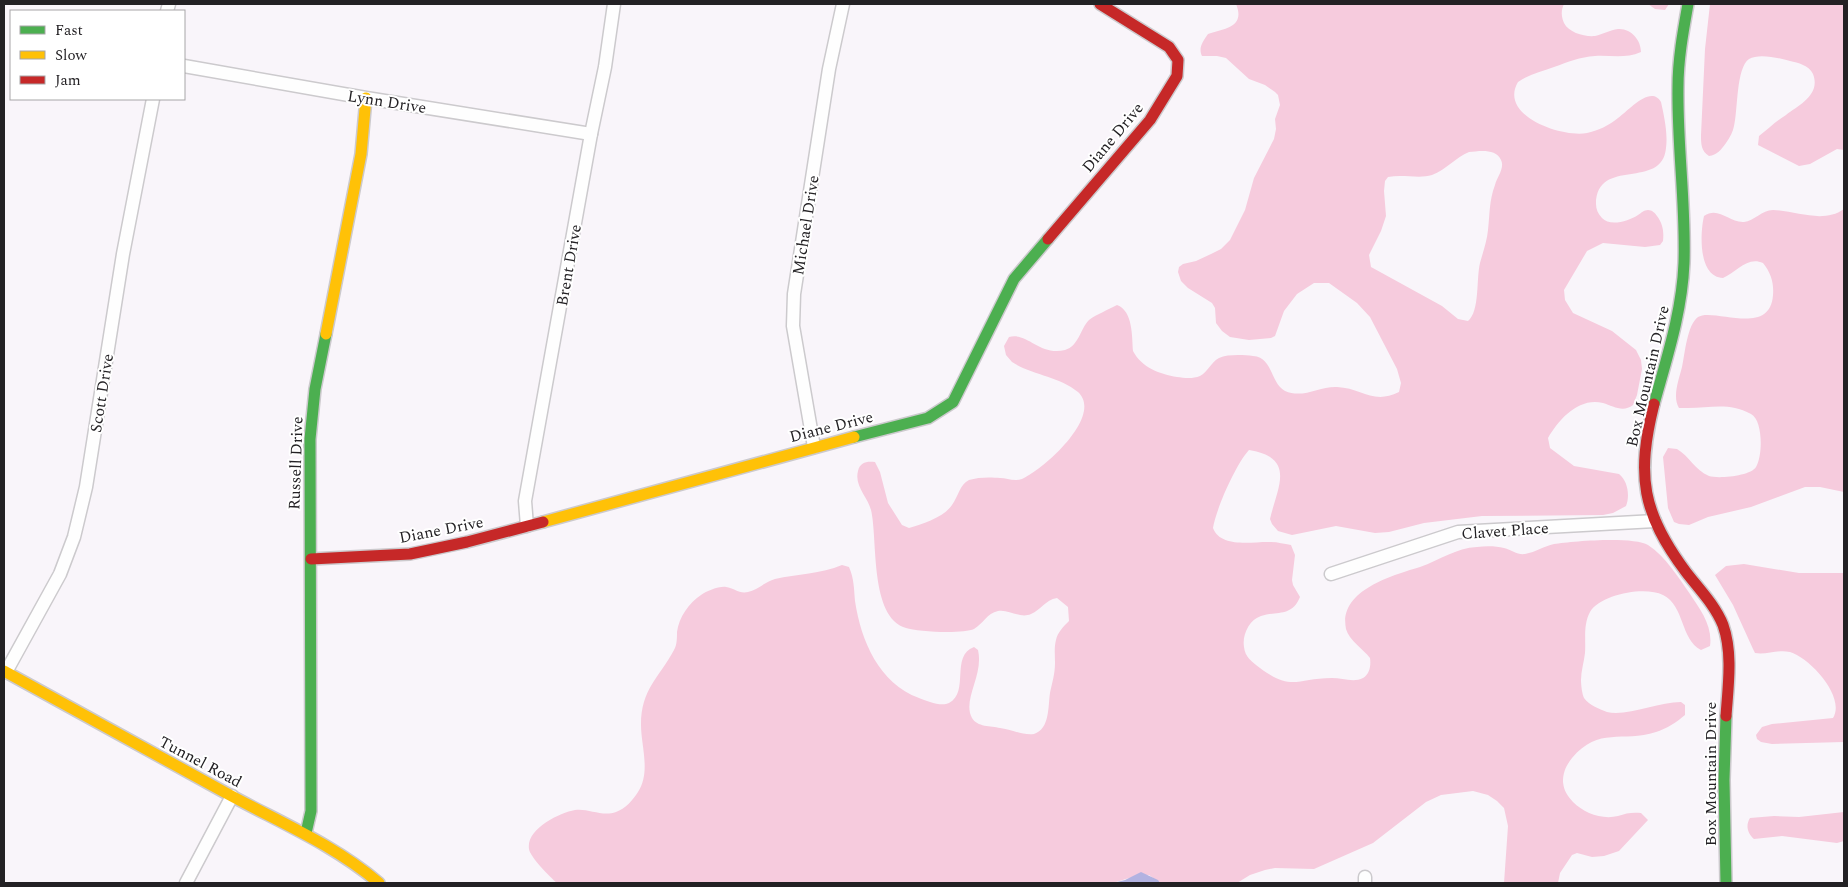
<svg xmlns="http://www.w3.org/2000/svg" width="1848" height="887" font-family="Spectral,serif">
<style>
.forest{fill:#f6cbdd;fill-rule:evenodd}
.water{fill:#b2b2e1}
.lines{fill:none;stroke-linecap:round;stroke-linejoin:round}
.street-casing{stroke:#cccacd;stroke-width:15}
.fast-casing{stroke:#cccacd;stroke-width:14}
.slow-casing{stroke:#cccacd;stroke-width:14}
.jam-casing{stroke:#cccacd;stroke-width:14}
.street{stroke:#fefefe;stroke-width:12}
.fast{stroke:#4caf50;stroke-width:11}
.slow{stroke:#ffc107;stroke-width:11}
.jam{stroke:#c62828;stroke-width:11}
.labels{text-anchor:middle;stroke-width:4;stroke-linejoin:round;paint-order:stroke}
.street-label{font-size:16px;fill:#232124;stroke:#fff}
</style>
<rect width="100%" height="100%" fill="#f9f5fa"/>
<g class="forest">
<path d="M1236 4H1564C1561 10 1561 16 1564 23 1569 33 1585 37 1595 36 1603 34 1610 30 1618 29 1631 28 1641 40 1641 52 1625 59 1611 55 1595 56 1580 57 1568 62 1554 67 1541 72 1529 74 1518 82 1498 116 1563 138 1587 133 1597 131 1610 125 1618 118 1628 111 1651 84 1661 102 1664 116 1668 133 1666 148 1662 191 1597 156 1596 204 1596 209 1598 214 1602 218 1610 227 1629 221 1638 215 1641 213 1644 210 1648 210 1652 210 1655 213 1657 216 1663 224 1664 232 1663 241L1660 245 1645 247 1603 243 1587 251 1564 290 1565 300 1573 313 1612 331 1636 350 1641 360 1642 369 1637 395 1633 405C1623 413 1613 406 1603 403 1579 397 1559 419 1548 438L1550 448 1574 466 1619 474C1628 481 1630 496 1626 506L1613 513 1603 515 1482 516 1424 523 1389 532 1375 533 1336 526 1292 535 1278 531 1272 524 1270 519C1277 488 1297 458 1249 450 1236 464 1216 509 1213 528 1221 549 1254 541 1271 542 1278 542 1284 544 1291 545L1295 555 1292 580 1293 585 1300 597C1292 617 1277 611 1261 616 1249 620 1242 635 1244 647 1245 657 1252 662 1260 668 1292 692 1297 678 1332 678 1342 678 1354 683 1363 678 1370 674 1371 665 1370 658 1363 649 1349 640 1346 629 1338 590 1394 575 1420 567 1440 560 1456 548 1477 547 1486 546 1496 546 1504 548 1512 550 1517 555 1525 554 1536 552 1544 546 1554 544 1572 541 1634 536 1648 545 1666 557 1678 577 1690 594 1700 609 1713 626 1710 646L1701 650C1680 639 1685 606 1663 595 1645 586 1601 594 1590 612 1583 625 1586 640 1585 653 1584 662 1581 671 1581 680 1581 685 1582 694 1584 698 1589 705 1599 709 1607 712 1626 717 1658 702 1681 702L1685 705V715C1677 722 1666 729 1656 732 1622 743 1599 726 1572 758 1566 766 1563 772 1563 782 1564 791 1567 795 1573 802 1584 813 1602 820 1618 816 1626 813 1633 812 1641 813L1648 820 1619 851 1604 856 1592 857 1577 853 1572 855 1560 873 1558 883H1504L1508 826 1504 808 1497 801 1488 795 1473 791 1441 795 1426 802 1373 843 1314 869 1275 868 1265 870 1250 875 1237 883H1160L1149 875 1129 878 1113 883H557C550 877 530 857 529 849 526 829 559 813 575 810 588 808 602 817 616 812 625 809 633 800 638 792 651 772 641 746 641 725 641 689 659 678 674 650 677 645 677 638 677 632 679 617 689 603 701 595 707 591 719 586 726 587 734 588 739 594 748 592 757 590 765 582 775 579 797 574 821 574 842 565L849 567C854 578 854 589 855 601 861 641 879 683 919 698 927 701 941 707 949 703 970 692 950 656 974 647L978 650C984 675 962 700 972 718 977 727 991 726 1000 728 1010 729 1024 736 1034 734 1050 729 1048 706 1050 693 1052 683 1055 674 1055 663 1055 656 1054 647 1056 640 1057 633 1064 626 1069 621L1068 607 1057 598C1045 600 1041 610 1031 614 1020 619 1009 609 998 611 987 613 983 624 974 629 964 634 917 632 906 628 869 617 878 539 871 510 868 497 854 486 858 471 860 462 867 461 875 462L880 472 888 503 902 525 909 528C923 524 944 517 952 505 958 497 960 484 969 480 978 477 991 477 1000 478 1007 478 1014 482 1022 479 1043 470 1104 416 1078 392 1059 376 1032 375 1012 362L1006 355 1004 346 1009 337C1028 332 1039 356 1065 350 1079 346 1080 329 1089 320 1097 314 1108 310 1117 305 1133 311 1132 336 1133 351 1142 368 1160 374 1177 377 1184 378 1193 379 1200 376 1208 372 1211 362 1219 358 1228 354 1244 355 1253 356 1273 357 1270 383 1285 391 1303 399 1320 386 1337 387 1362 388 1373 405 1399 392L1401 383 1397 369 1370 317 1357 303 1329 283H1314L1297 294 1284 311 1275 336 1271 338 1249 340 1230 337 1222 331 1216 323 1215 308 1212 303 1188 288 1181 281 1178 272 1179 267 1183 264 1196 261 1211 254 1221 249 1230 240 1245 210 1254 178 1274 139 1276 129 1275 119 1280 105 1278 95 1275 92 1265 85 1249 79 1226 58 1217 56H1202C1198 48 1203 41 1208 34 1223 29 1246 28 1236 4ZM1469 152C1479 151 1496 148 1501 160 1505 168 1497 177 1495 185 1489 201 1490 213 1488 230 1487 241 1483 252 1480 263 1476 280 1480 311 1468 321L1458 319 1442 306 1371 267 1369 255 1381 231 1386 216 1384 191 1385 181 1388 177C1403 174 1419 179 1432 175 1446 170 1456 157 1469 152Z"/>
<path d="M1648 4H1669L1665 10 1655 9Z"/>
<path d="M1710 4H1844V150L1837 149 1810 164 1799 166 1758 145 1759 136C1768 129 1776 121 1786 115 1799 105 1821 95 1813 74 1809 65 1798 63 1790 61 1779 58 1759 53 1749 59 1736 68 1738 110 1734 126 1733 132 1730 137 1726 143 1721 150 1717 155 1709 156 1701 151 1701 144 1701 135L1705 49Z"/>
<path d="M1844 209V492L1820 487H1805L1751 507 1708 517 1689 525 1679 524 1674 522 1668 508 1663 457 1668 448 1677 449C1689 456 1695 470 1709 476 1718 479 1751 476 1756 467 1763 456 1763 420 1751 414 1727 401 1708 409 1683 408H1679C1672 397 1679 379 1682 367 1685 354 1687 325 1698 317 1713 307 1770 338 1773 295 1774 283 1771 273 1763 263 1747 256 1737 272 1723 278 1698 277 1700 233 1704 216 1719 206 1729 223 1744 222 1754 221 1762 210 1773 210 1797 211 1823 224 1844 209Z"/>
<path d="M1744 564 1799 573H1844V742L1772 744 1761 742 1757 739 1756 735 1762 727 1772 724 1833 718C1846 697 1810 658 1790 652 1778 649 1767 655 1755 653L1753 649 1733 605 1715 575 1726 566Z"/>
<path d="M1844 812V841L1837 843 1782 836 1754 839C1748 834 1745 826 1750 818L1774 816 1799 817Z"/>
</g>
<path class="water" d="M1141 872 1158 880 1160 883H1113L1125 880Z"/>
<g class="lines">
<defs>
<g id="street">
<path d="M167 11 169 4"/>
<path d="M184 66 366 98 591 134"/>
<path d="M814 447 793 326 794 294 829 69 843 4"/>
<path d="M527 526 525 501 591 134 605 67 614 4"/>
<path d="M1331 574 1458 532 1655 521"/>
<path d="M6 672 60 574 74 537 86 487 123 254 153 99"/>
<path d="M1365 877V883"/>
<path d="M186 883 232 796"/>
</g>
<g id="fast">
<path d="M1654 404C1667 357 1682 312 1684 263 1686 204 1677 146 1678 87 1678 59 1683 32 1688 4"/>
<path d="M854 437 928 418 953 402 1014 279 1048 239"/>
<path d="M1726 716 1724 780 1726 883"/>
<path d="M306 833 311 811 310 439 315 389 326 334"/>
</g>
<g id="slow">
<path d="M326 334 361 154 366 98"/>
<path d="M543 522 854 437"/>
<path d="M4 671C78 711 152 753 226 793 279 822 333 844 379 883"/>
</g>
<g id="jam">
<path d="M1048 239 1150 120 1177 76 1178 60 1169 47 1100 4"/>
<path d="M1654 404C1636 476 1642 513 1686 572 1699 589 1715 605 1723 625 1733 653 1728 687 1726 716"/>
<path d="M311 559 410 554 467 542 543 522"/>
</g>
</defs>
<use href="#street" class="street-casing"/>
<use href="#fast" class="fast-casing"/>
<use href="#slow" class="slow-casing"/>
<use href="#jam" class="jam-casing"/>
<use href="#street" class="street"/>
<use href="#fast" class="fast"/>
<use href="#slow" class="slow"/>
<use href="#jam" class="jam"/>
</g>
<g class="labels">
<g class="street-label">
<text transform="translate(387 101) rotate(9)" y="6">Lynn Drive</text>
<text transform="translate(1112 137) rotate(-50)" y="6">Diane Drive</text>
<text transform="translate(805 225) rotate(-81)" y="6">Michael Drive</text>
<text transform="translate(568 265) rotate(-80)" y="6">Brent Drive</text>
<text transform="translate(1647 376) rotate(-77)" y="6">Box Mountain Drive</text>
<text transform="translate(101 393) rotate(-81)" y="6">Scott Drive</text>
<text transform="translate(831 426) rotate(-14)" y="6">Diane Drive</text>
<text transform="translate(295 463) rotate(-88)" y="6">Russell Drive</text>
<text transform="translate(441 529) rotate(-11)" y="6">Diane Drive</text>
<text transform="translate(1505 530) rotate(-4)" y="6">Clavet Place</text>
<text transform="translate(201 761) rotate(28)" y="6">Tunnel Road</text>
<text transform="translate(1710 774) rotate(-90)" y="6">Box Mountain Drive</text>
</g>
</g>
<rect width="1848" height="887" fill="none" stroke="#232124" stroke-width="10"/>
<rect x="10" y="10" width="175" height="90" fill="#ffffff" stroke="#a7a6a7"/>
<rect x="20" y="26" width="25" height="8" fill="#4caf50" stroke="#a7a6a7"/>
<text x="55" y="35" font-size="15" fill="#232124">Fast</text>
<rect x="20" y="51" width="25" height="8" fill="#ffc107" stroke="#a7a6a7"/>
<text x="55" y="60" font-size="15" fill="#232124">Slow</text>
<rect x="20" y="76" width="25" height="8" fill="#c62828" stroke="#a7a6a7"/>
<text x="55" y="85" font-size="15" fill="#232124">Jam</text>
</svg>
